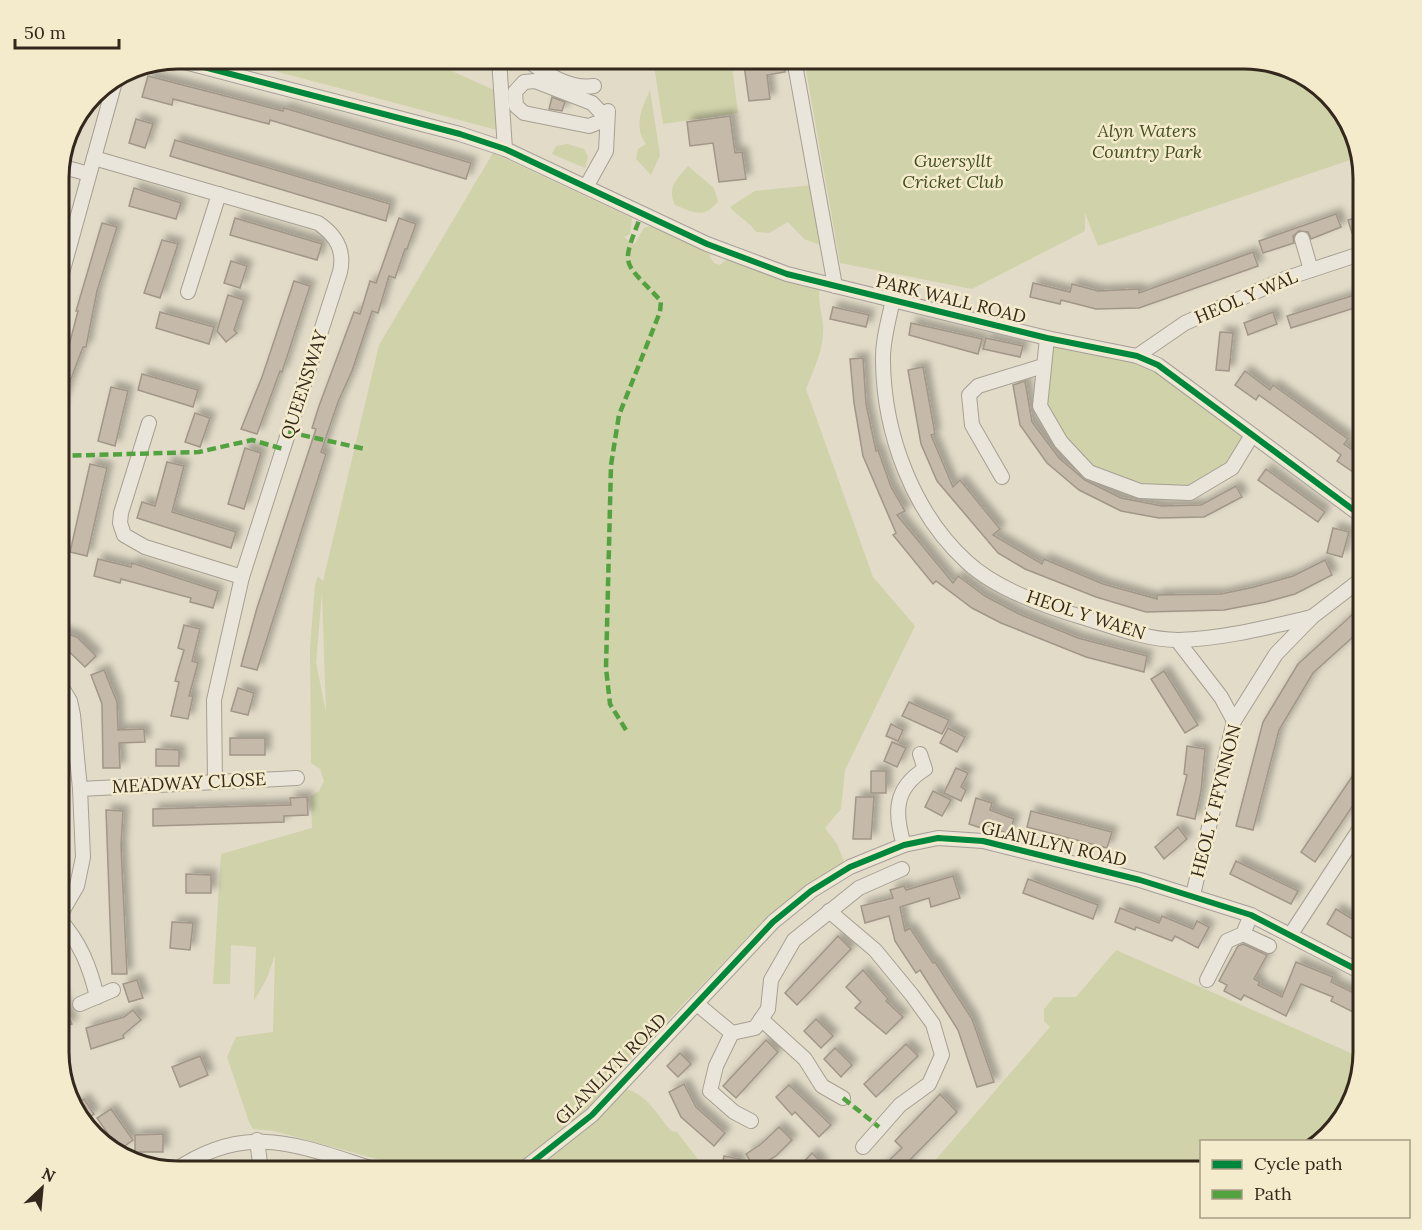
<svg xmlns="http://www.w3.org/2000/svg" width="1422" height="1230" font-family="Lora,serif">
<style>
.green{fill:#d0d2aa;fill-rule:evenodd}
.building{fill:#c5b9a9;stroke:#a19688;stroke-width:1.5;filter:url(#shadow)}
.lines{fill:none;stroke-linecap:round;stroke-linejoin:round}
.minor-casing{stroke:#a69f92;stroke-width:16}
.minor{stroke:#eae5da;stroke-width:14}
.quiet{stroke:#52a340;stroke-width:4.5;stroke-dasharray:9 4.5;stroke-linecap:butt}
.cycleway-casing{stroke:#f4eacc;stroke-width:10}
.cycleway{stroke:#00873e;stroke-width:6}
.labels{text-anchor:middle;stroke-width:5;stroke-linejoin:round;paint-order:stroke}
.park-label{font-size:18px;font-style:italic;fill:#435022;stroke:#f4eacc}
.street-label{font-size:18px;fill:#33281b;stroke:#f4eacc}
.rim{fill:none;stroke:#33281b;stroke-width:3}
</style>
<defs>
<filter id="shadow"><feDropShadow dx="5.5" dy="-5.5" stdDeviation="3" flood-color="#0004"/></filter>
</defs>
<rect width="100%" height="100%" fill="#e2dbc8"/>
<g class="green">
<path d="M230 59H425L494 90 497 130Z"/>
<path d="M653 59H731L738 113 663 124Z"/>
<path d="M804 59H1244L1289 67 1323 88 1354 132 1359 157 1098 246 1085 213V231L972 289 840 263Z"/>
<path d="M650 90 660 155 651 175 636 159 638 149 646 144C633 126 642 108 650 90Z"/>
<path d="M568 144 584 149 588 157 585 168 552 154 556 146Z"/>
<path d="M493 153 632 218 630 234 624 237 634 245 644 228 650 226 711 250 710 257 714 263 720 265 730 257 820 287C817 300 822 312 823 325 825 347 814 369 806 389L873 577 915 626 845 770 841 809 825 828 837 844 844 861 769 915 622 1068 589 1109 549 1144 516 1165 493 1171H421L274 1131 253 1129 249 1122 227 1057 236 1037 273 1032 275 955 267 978 254 1001 256 947 231 945 230 984H213L221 854 312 828 311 796 319 791 324 781 320 769 311 763 310 647 315 585 318 576 323 581 379 345ZM322 592V593L326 712 316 663Z"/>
<path d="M688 166 714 188 718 201C705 219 694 213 675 205 667 187 676 180 688 166Z"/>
<path d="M812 185 823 246 804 239 788 222 769 233 756 232C749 221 738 217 730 207L755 191Z"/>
<path d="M1047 338 1137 356 1252 435 1232 468 1190 493 1140 491 1089 472 1040 406Z"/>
<path d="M1116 950 1362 1058C1355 1093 1349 1120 1319 1141L1202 1142 1201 1171H926L1050 1027 1044 1021V1009L1054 997H1076Z"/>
<path d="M620 1088C644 1090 657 1114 671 1131L677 1132 707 1171H693L687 1163 675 1171H529Z"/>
</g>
<g class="building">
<path d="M743 58H783L785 72 767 75 770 99 749 101Z"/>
<path d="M148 76 283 111 284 108 471 163 466 179 270 120 269 124 173 99 172 105 142 97Z"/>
<path d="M552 97 565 102 562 111 549 109Z"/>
<path d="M730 116 735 153 742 152 746 179 719 182 713 143 690 146 687 122Z"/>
<path d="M136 119 153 124 145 148 129 143Z"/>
<path d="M175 140 390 204 386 221 170 156Z"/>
<path d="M134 188 181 203 176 219 129 206Z"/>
<path d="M1336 214 1341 227 1311 239 1308 232 1299 231 1293 236 1294 243 1263 253 1259 241Z"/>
<path d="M1364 215V229L1352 233 1348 220Z"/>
<path d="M235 218 322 244 317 260 230 235Z"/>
<path d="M399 218 416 224 407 249H405L395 278 389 276 378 313 372 311 352 371 338 402 321 452 326 454 257 670 241 666 257 608 316 429 312 428 319 406 354 312 360 314 370 281 376 283Z"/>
<path d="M102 223 117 227 97 291 86 347H83L59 411V366L64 352 67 353 78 311H76Z"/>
<path d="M162 240 178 244 160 298 144 293Z"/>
<path d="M1253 252 1258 266 1139 308 1096 309 1061 300 1060 304 1030 297 1033 283 1070 292 1072 284 1098 291 1139 289V293Z"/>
<path d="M231 261 247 266 240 288 224 283Z"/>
<path d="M294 281 310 286 282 372 280 371 257 434 241 429 262 377Z"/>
<path d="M1364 292V305L1291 328 1287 316Z"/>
<path d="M228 295 244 300 234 330 237 333 226 342 217 331Z"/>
<path d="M833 307 869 315 866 327 830 319Z"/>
<path d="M160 312 214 327 209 344 156 328Z"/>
<path d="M1273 312 1277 324 1248 335 1244 323Z"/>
<path d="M911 323 982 339 978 354 909 335Z"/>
<path d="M1220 332 1233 333 1229 371 1216 370Z"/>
<path d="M986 338 1023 346 1020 357 983 349Z"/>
<path d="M863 358 866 404 876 451 878 450 891 487 905 511 897 515 953 583 958 576 985 596 1019 614 1078 638 1147 656 1144 672 1086 657 1001 623 972 608 936 581 933 584 893 535 896 533 863 456 854 403 850 359Z"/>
<path d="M923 367 935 434 931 435 953 487 960 480 1000 529 993 535 1042 564 1044 559 1103 584 1157 599V595L1221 594 1254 587 1293 576 1325 560 1332 575 1295 594 1266 602 1224 610 1146 612 1096 597 1025 569 998 553 937 481 921 444 908 370Z"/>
<path d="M1245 371 1270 390 1273 385 1348 439 1344 444 1364 458V469L1359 476 1337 461 1341 455 1313 434 1259 395 1256 400 1235 385Z"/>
<path d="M142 374 198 390 193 407 138 390Z"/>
<path d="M1025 381 1032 422 1059 458 1085 480 1121 498 1162 506 1201 505 1236 486 1242 497 1204 517 1159 518 1121 511 1079 490 1047 463 1020 425 1013 385Z"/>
<path d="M111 387 128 391 115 446 98 441Z"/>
<path d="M195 413 210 418 200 447 185 442Z"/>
<path d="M245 448 261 453 244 509 228 504Z"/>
<path d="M167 462 184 466 172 512 236 532 231 548 137 518 142 502 155 506Z"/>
<path d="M90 464 107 468 87 556 70 552Z"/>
<path d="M1266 469 1325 512 1318 522 1258 480Z"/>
<path d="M1333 528 1349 532 1342 557 1327 553Z"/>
<path d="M98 559 131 567 132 563 218 591 213 608 190 602 191 598 121 579 120 583 94 576Z"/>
<path d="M1354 613 1364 627 1313 673 1279 730 1253 830 1236 826 1263 722 1298 664Z"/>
<path d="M184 625 200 629 192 661 198 663 189 696H193L188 719 171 716 179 682 175 681 184 650 178 648Z"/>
<path d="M59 631 77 637 96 656 85 667 59 642Z"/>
<path d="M104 670 117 702 118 730 144 729 145 742 119 743 120 768H103L102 704 91 675Z"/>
<path d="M1164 671 1198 725 1185 733 1151 679Z"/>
<path d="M238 688 254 693 248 715 231 711Z"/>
<path d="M909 702 949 720 942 734 902 716Z"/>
<path d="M891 724 903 730 898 741 886 736Z"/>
<path d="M948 728 965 737 957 752 940 743Z"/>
<rect x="230" y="738" width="35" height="17"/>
<path d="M892 742 906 748 897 767 884 761Z"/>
<path d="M1187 746 1205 749 1201 791 1195 819 1177 815 1187 775 1184 774Z"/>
<path d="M156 749 179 750V766H156Z"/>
<path d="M1364 759V789L1315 862 1301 852Z"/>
<path d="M956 768 968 773 961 787 966 790 961 801 944 793Z"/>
<rect x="871" y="771" width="15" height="22"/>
<path d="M933 791 951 800 942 816 925 807Z"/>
<path d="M307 797 308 815 284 816V822L153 826V809L291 805 290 798Z"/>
<path d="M856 797H874L871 839H853Z"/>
<path d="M976 798 992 803 990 810 1014 819 1009 834 985 825 984 829 969 824Z"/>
<path d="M106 810 123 811 121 846 127 974H112Z"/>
<path d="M1031 811 1112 832 1107 848 1027 827Z"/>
<path d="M1178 827 1187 839 1164 859 1155 847Z"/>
<path d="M1236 861 1298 891 1291 904 1230 874Z"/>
<path d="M186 874 211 875V893H186Z"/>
<path d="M953 876 960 898 931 907 929 898 900 907 905 931 910 928 933 963 935 962 972 1019 994 1082 977 1087 958 1030 920 970 916 973 895 941 889 916 865 923 861 906 893 898 890 890 904 886 906 890Z"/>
<path d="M1028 879 1098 905 1093 919 1023 893Z"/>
<path d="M1120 908 1159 923 1162 916 1193 929 1197 921 1209 927 1198 948 1175 936 1172 941 1136 927 1135 930 1115 922Z"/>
<path d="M1336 909 1364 926V945L1327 924Z"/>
<path d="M172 922 193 923 190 950 170 948Z"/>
<path d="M838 936 851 949 797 1005 785 993Z"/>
<path d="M1243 944 1267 955 1254 979 1260 982 1258 985 1282 997 1296 962 1333 977 1331 982 1360 996 1353 1012 1331 1001 1333 997 1301 984 1286 1016 1244 995 1241 1000 1224 991 1227 985 1219 981 1238 946Z"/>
<path d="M863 970 888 999 886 1001 903 1017 886 1034 855 1008 861 1002 846 987Z"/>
<path d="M137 980 143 998 129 1002 123 984Z"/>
<path d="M59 992 72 1024 59 1029Z"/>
<path d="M133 1010 141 1020 123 1035 124 1038 91 1049 86 1028 124 1017Z"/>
<path d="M816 1019 833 1036 821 1048 804 1031Z"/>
<path d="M766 1040 778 1052 736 1098 723 1086Z"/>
<path d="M906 1044 918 1056 876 1097 864 1084Z"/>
<path d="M835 1048 852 1065 841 1077 824 1059Z"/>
<path d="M680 1053 691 1064 678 1077 667 1066Z"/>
<path d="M200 1056 208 1075 180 1087 172 1067Z"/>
<path d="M684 1084 696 1107 725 1133 714 1146 681 1117 669 1092Z"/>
<path d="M789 1085 831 1125 819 1137 795 1112 792 1115 776 1097Z"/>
<path d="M940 1094 957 1112 905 1165 911 1172H877L902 1148 895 1141Z"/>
<path d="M84 1099 94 1114 84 1121 73 1107Z"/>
<path d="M111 1109 133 1140 119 1150 97 1118Z"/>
<path d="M779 1127 792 1140 776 1156 755 1169 746 1154 761 1144Z"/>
<path d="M163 1134V1152H135V1135Z"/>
<path d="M812 1153 823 1164 815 1172H806L800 1166Z"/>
<path d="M724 1156 740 1159 738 1172H721Z"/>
</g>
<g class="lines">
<defs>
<g id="minor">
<path d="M173 59 460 134 505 149 707 244 787 274 1047 338 1137 356 1158 365 1363 517"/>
<path d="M499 59 505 149"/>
<path d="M525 59C544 72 569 90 594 86"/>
<path d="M794 59 835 286"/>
<path d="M535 81 592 103 607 119 589 126 524 113 516 106 515 92 524 82Z"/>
<path d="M94 158 318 223C336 235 345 250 340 272L242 577 214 700 215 782"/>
<path d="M60 166 89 174"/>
<path d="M586 187 606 151 608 111"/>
<path d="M1302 239 1311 270"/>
<path d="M59 284 116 78"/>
<path d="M188 292 219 194"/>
<path d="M893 299C889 319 882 342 883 362 884 434 913 513 967 562 996 589 1047 607 1085 618 1114 627 1147 640 1178 640 1223 639 1269 627 1312 617"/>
<path d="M1047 338 1040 406 1061 442 1089 472 1140 491 1190 493 1232 468 1252 435"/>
<path d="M1137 356 1185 323 1287 278 1363 253"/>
<path d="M149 423 121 513 120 523 124 535 145 547 242 577"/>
<path d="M1002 477 972 425 969 395 978 386 1043 366"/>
<path d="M1177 640 1221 697 1234 721"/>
<path d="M80 789 297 778"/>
<path d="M904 845C894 813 894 788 925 769L920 754"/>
<path d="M1193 895 1234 721 1276 654 1312 617 1363 578"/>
<path d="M829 911 875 950 912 995 933 1024 942 1055 929 1084 900 1105 863 1147"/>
<path d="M59 917 77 886 83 857 80 789 73 715 70 701 59 683"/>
<path d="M59 919C80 942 90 967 97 997"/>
<path d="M1243 934 1269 946"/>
<path d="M1291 934 1363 824"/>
<path d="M1207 980 1227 941 1243 934 1251 915"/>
<path d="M80 1004 113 990"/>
<path d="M697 1004 732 1033 755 1028 768 1009 771 980 794 940 859 888 902 869"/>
<path d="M761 1019 805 1059 822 1086 843 1098"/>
<path d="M732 1033 716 1066 710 1091 734 1112 751 1121"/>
<path d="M257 1140 261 1171"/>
<path d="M174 1171C249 1119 301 1147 380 1171"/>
<path d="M521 1171 592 1115 773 922 811 891 850 867 904 845 938 838 983 841 1140 880 1251 915 1363 973"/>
</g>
</defs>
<use href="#minor" class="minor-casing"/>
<use href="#minor" class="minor"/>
<g class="quiet">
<path d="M288 432 365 449"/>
<path d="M59 456 199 452 252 440 283 449"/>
<path d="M626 730 610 704 606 668 611 465 619 415 660 312 661 301C622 259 620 269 642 213"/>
<path d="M843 1098 879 1127"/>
</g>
<defs>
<g id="cycleway">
<path d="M173 59 460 134 505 149 707 244 787 274 1047 338 1137 356 1158 365 1363 517"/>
<path d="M521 1171 592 1115 773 922 811 891 850 867 904 845 938 838 983 841 1140 880 1251 915 1363 973"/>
</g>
</defs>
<use href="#cycleway" class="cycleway-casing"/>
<use href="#cycleway" class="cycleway"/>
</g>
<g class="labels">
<g class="park-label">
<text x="1147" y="137">Alyn Waters<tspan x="1147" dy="21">Country Park</tspan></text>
<text x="953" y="167">Gwersyllt<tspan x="953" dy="21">Cricket Club</tspan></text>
</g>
<g class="street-label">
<text transform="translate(1246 297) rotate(-23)" y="6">HEOL Y WAL</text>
<text transform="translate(951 299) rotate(14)" y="6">PARK WALL ROAD</text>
<text transform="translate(304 385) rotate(-72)" y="6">QUEENSWAY</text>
<text transform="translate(1086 615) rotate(18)" y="6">HEOL Y WAEN</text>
<text transform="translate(189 783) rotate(-3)" y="6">MEADWAY CLOSE</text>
<text transform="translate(1216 801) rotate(-76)" y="6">HEOL Y FFYNNON</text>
<text transform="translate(1054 844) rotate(13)" y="6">GLANLLYN ROAD</text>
<text transform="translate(611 1069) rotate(-45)" y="6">GLANLLYN ROAD</text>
</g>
</g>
<path d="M0 0H1422V1230H0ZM178 69H1244A109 109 0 0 1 1353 178V1052A109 109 0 0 1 1244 1161H178A109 109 0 0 1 69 1052V178A109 109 0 0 1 178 69Z" fill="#f4eacc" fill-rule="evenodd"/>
<path class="rim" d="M178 69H1244A109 109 0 0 1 1353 178V1052A109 109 0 0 1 1244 1161H178A109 109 0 0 1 69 1052V178A109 109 0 0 1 178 69Z"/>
<rect x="1200" y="1140" width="210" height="78" fill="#f4eacc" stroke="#a79c85" stroke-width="1.5"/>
<rect x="1212" y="1160" width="30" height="9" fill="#00873e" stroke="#a79c85" stroke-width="1.5"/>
<text x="1254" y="1170" font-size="18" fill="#33281b">Cycle path</text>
<rect x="1212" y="1190" width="30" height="9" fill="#52a340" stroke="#a79c85" stroke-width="1.5"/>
<text x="1254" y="1200" font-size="18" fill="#33281b">Path</text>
<g transform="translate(42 1188) rotate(26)" stroke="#f4eacc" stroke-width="4.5" paint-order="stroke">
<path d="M0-4.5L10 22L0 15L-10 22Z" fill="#33281b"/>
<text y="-9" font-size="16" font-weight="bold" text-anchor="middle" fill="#33281b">N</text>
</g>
<path d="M15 39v9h104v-9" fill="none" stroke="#33281b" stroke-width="3"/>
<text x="24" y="39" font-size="18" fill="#33281b" stroke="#f4eacc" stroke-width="4.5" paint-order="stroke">50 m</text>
</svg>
